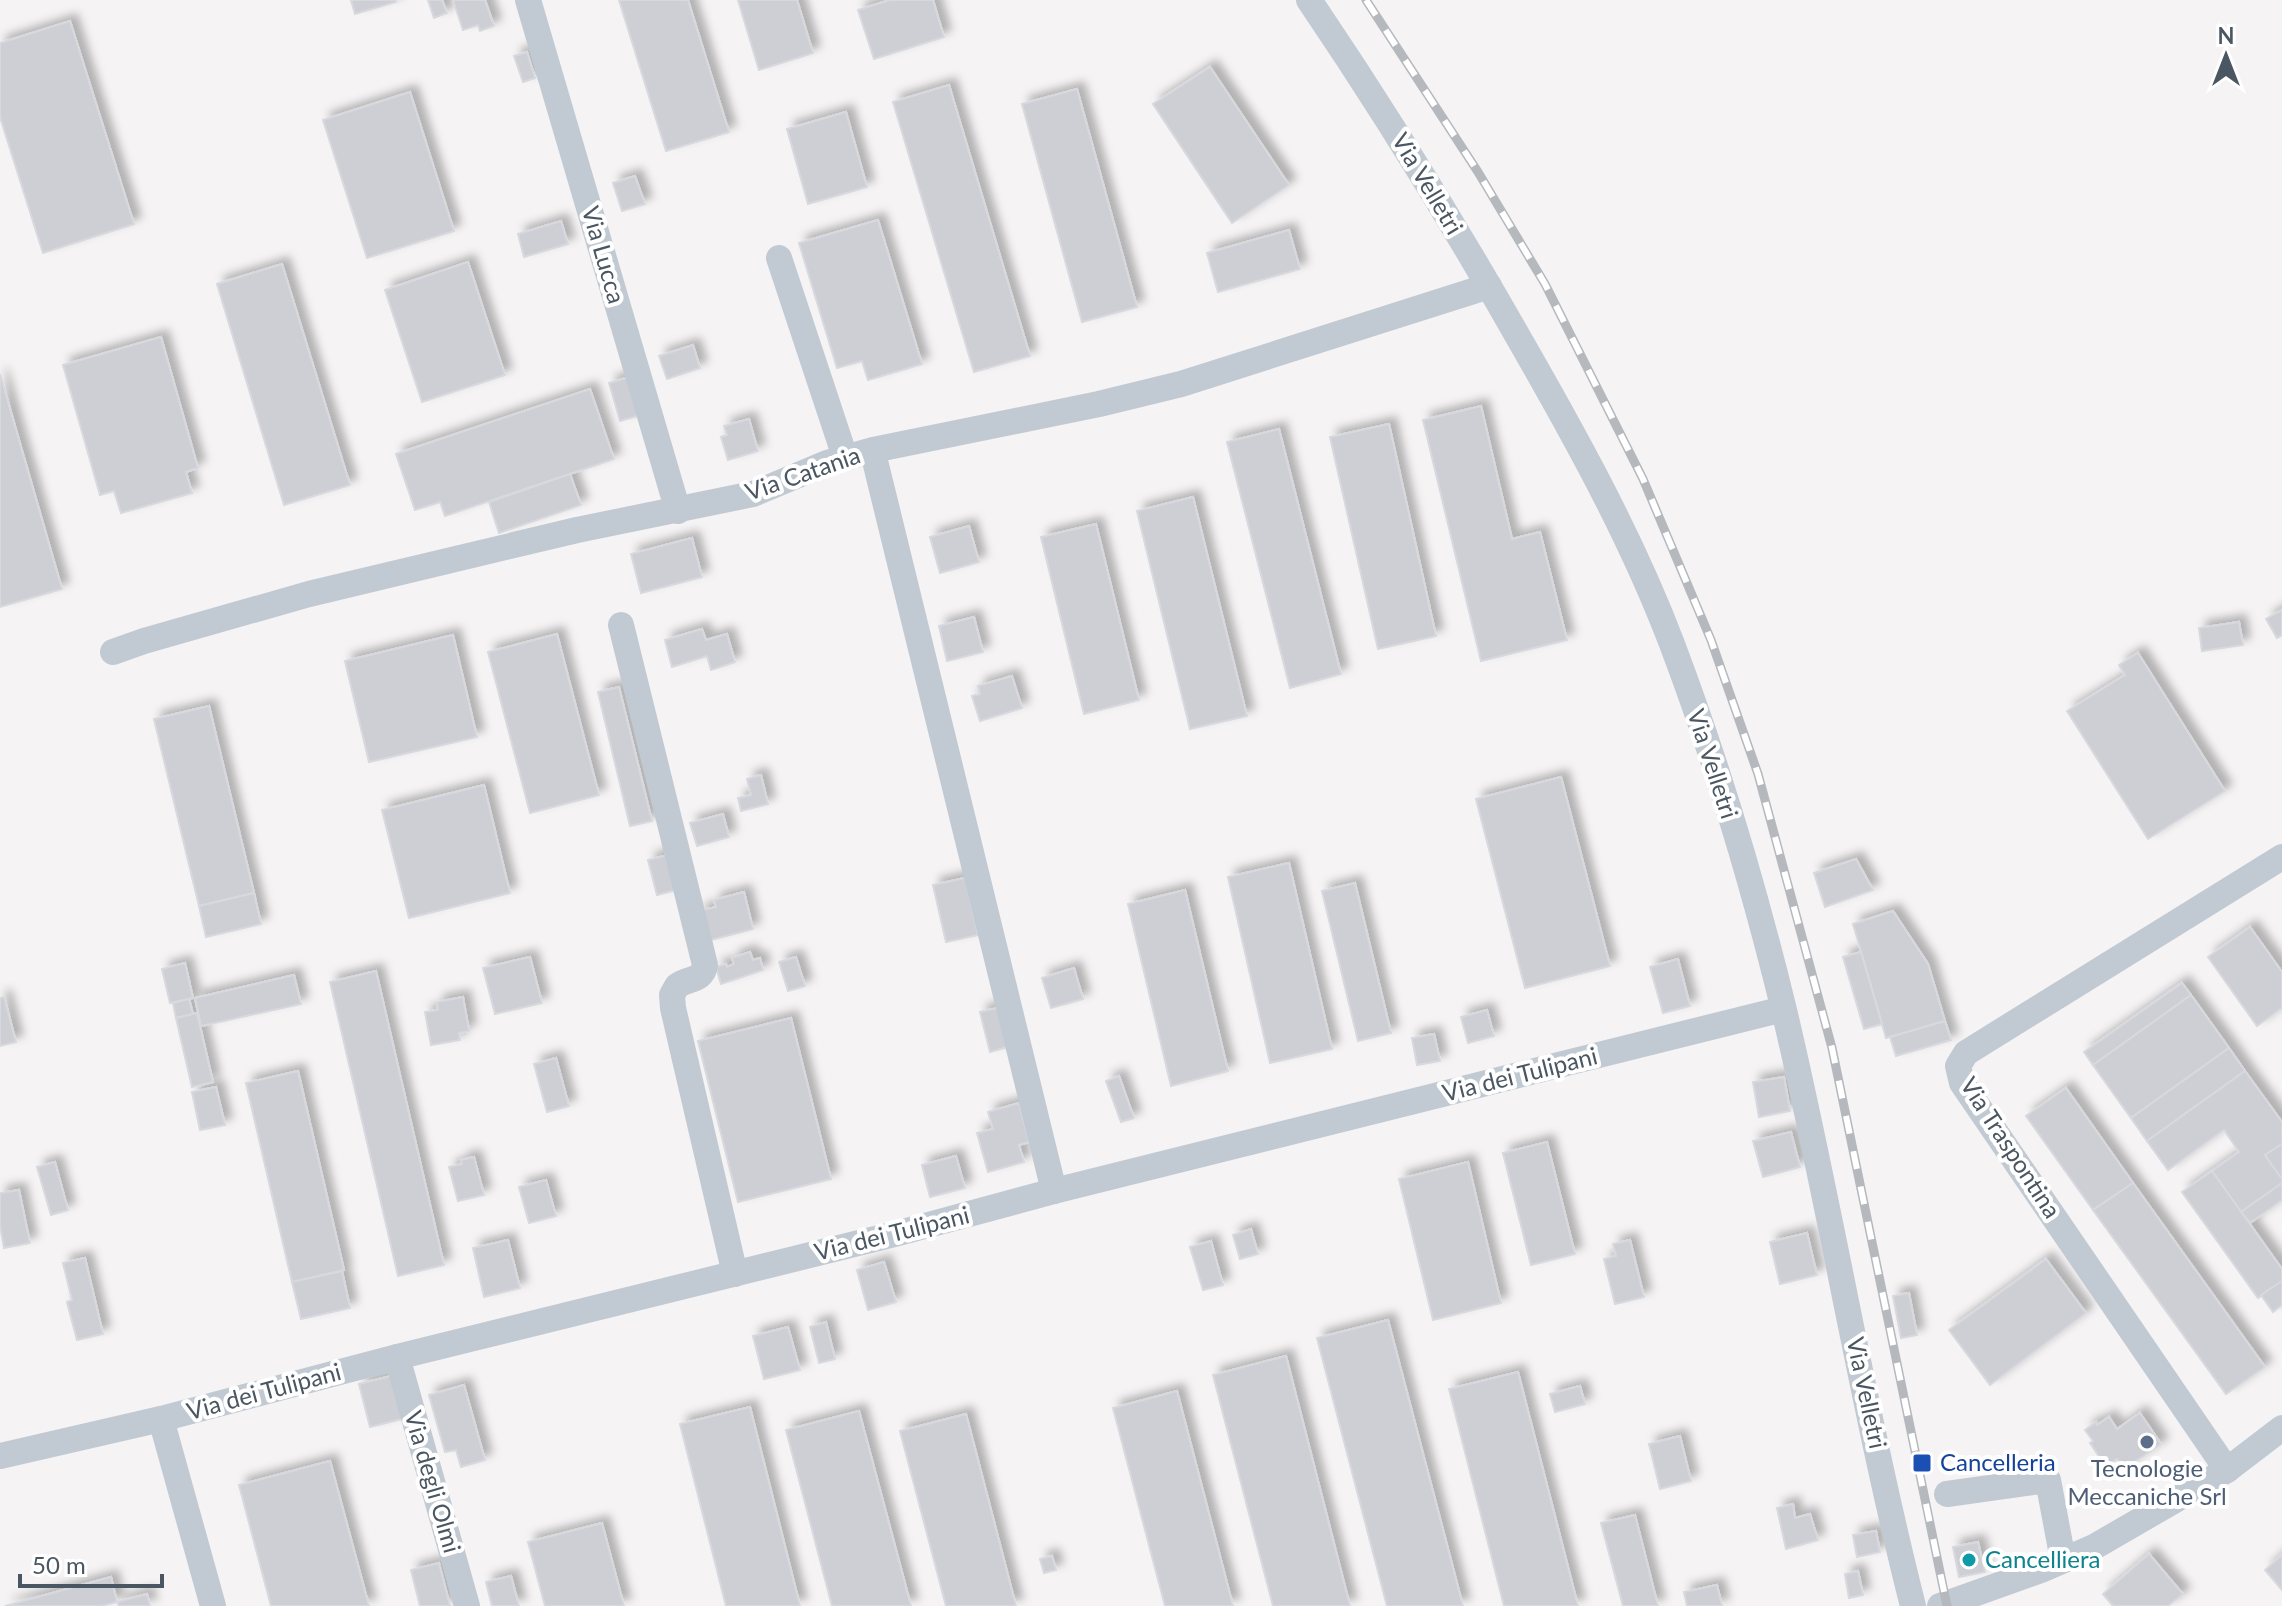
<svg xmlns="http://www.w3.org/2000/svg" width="2282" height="1606" font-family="Lato,sans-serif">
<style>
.building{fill:#cdcfd5;stroke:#d7d9de;stroke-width:2;filter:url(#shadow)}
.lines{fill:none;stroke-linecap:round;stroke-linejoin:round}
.minor{stroke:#c1cad2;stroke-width:26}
.rail-casing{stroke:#b5b8bd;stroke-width:9}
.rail{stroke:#fff;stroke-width:6;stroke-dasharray:18;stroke-linecap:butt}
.service-dot{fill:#5c6f8a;stroke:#fff;stroke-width:3}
.transit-dot{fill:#1a4fb4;stroke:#fff;stroke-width:3}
.culture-dot{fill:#0f9aa8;stroke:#fff;stroke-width:3}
.labels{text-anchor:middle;stroke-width:8;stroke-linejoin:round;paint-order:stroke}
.street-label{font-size:24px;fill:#4a5661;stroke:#fff}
.transit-label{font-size:24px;fill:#164399;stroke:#fff;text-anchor:start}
.service-label{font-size:24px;fill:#4e5e75;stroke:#fff}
.culture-label{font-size:24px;fill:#0d838f;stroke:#fff;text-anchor:start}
</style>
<defs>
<filter id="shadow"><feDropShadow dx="7" dy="-7" stdDeviation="4" flood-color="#0004"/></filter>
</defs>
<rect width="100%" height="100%" fill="#f5f3f3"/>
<g class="building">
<path d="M351 0H395L396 2 355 14Z"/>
<path d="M428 0H442L447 13 434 18Z"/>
<path d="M453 0H485L494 26 480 31 478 25 463 30Z"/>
<path d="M619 0H688L729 132 666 151Z"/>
<path d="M738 0H797L813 53 759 70Z"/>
<path d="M890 0H933L944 37 874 59 858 10Z"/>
<path d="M70 21 134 224 43 253 0 117V43Z"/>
<path d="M527 52 535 78 523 82 514 56Z"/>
<path d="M1210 67 1289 185 1232 223 1153 104Z"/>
<path d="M949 85 1030 356 974 372 893 102Z"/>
<path d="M1077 89 1137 307 1082 322 1022 104Z"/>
<path d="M410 92 454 231 367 258 323 120Z"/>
<path d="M846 112 867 187 808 204 787 129Z"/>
<path d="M635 176 645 204 622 211 613 183Z"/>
<path d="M878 220 922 364 868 380 862 361 837 368 799 243Z"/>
<path d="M561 221 568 244 524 257 518 234Z"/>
<path d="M1289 230 1300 269 1218 292 1207 253Z"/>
<path d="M468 262 505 375 422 402 385 290Z"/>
<path d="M282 264 350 485 284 505 217 284Z"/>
<path d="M161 337 198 468 186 472 192 493 121 513 114 491 100 495 63 365Z"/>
<path d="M693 345 700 368 667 379 659 356Z"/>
<path d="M0 374 62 589 0 607Z"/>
<path d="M633 376 644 414 620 421 609 383Z"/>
<path d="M590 389 614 459 445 516 440 502 415 510 396 454Z"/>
<path d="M1481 406 1512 539 1540 532 1567 640 1481 661 1423 420Z"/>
<path d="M749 419 758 451 728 460 721 437 727 435 724 426Z"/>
<path d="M1389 424 1436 636 1378 649 1330 437Z"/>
<path d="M1279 429 1341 674 1290 688 1227 442Z"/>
<path d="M570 474 581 505 499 533 489 502Z"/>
<path d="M1193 497 1247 716 1190 729 1137 511Z"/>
<path d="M1096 524 1139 700 1084 714 1041 537Z"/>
<path d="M969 526 979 562 940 573 930 537Z"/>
<path d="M692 538 702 577 641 593 631 554Z"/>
<path d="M2282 610V635L2277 638 2266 619Z"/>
<path d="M974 617 983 652 947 661 939 626Z"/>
<path d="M2239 622 2243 645 2202 651 2199 628Z"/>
<path d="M702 629 706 640 727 634 735 662 711 670 707 656 672 667 665 640Z"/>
<path d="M557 634 599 795 530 813 488 652Z"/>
<path d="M453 635 477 737 369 762 345 661Z"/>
<path d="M2138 653 2225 791 2148 839 2067 711 2125 675 2119 665Z"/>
<path d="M1012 676 1022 708 980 721 972 696 980 694 978 686Z"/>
<path d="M619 687 652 821 630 826 598 692Z"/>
<path d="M209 706 254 893 199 906 154 719Z"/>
<path d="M761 775 768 804 741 811 738 798 751 795 747 779Z"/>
<path d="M1561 777 1610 966 1525 988 1476 799Z"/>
<path d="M484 785 510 893 409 918 382 810Z"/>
<path d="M723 814 729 837 697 846 690 823Z"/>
<path d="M668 855 676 890 657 895 648 860Z"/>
<path d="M1856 859 1873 890 1825 907 1814 873Z"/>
<path d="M1289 863 1332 1049 1270 1063 1228 877Z"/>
<path d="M965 878 978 935 946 942 933 885Z"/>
<path d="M1355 883 1391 1033 1358 1041 1322 891Z"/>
<path d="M1185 890 1228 1071 1171 1086 1128 904Z"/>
<path d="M744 892 753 929 707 941 699 911 716 907 714 900Z"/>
<path d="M254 893 261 924 206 937 199 906Z"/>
<path d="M1893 911 1928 964 1945 1021 1886 1038 1853 924Z"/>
<path d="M2250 927 2282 972V1008L2257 1026 2208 957Z"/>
<path d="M750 952 753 960 760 958 763 970 721 984 716 967 726 964 727 967 734 964 732 958Z"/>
<path d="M1861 952 1882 1024 1864 1029 1843 957Z"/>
<path d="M530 957 542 1003 495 1014 483 968Z"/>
<path d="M796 957 805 986 788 991 779 962Z"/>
<path d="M1678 959 1690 1006 1663 1013 1650 967Z"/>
<path d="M185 963 193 998 170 1003 162 969Z"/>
<path d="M1074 968 1083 999 1051 1008 1042 978Z"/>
<path d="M376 971 444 1265 398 1276 330 982Z"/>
<path d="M294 975 301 1004 201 1026 195 998Z"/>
<path d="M2182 983 2191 995 2093 1065 2084 1052Z"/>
<path d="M2191 995 2229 1048 2131 1118 2093 1065Z"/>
<path d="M4 997 16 1042 0 1046V998Z"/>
<path d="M463 997 469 1031 459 1033 460 1040 431 1045 425 1012 438 1010 437 1002Z"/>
<path d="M189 999 193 1014 176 1018 173 1003Z"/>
<path d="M997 1008 1007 1047 990 1052 980 1012Z"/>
<path d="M1487 1010 1494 1036 1468 1043 1461 1017Z"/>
<path d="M197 1013 213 1082 192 1087 176 1018Z"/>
<path d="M791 1018 831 1179 738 1202 698 1041Z"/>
<path d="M1945 1021 1951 1040 1896 1056 1890 1037Z"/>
<path d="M1434 1034 1440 1061 1417 1065 1412 1038Z"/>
<path d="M2229 1048 2245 1071 2147 1141 2131 1118Z"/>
<path d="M556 1058 569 1106 547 1112 534 1064Z"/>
<path d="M298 1071 344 1270 292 1282 246 1083Z"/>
<path d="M2245 1071 2282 1122V1144L2265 1155 2282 1179V1183L2241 1212 2212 1171 2239 1152 2224 1130 2168 1170 2147 1141Z"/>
<path d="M1119 1076 1134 1118 1121 1122 1106 1081Z"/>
<path d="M1784 1077 1790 1111 1759 1117 1753 1082Z"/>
<path d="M216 1087 225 1125 200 1130 192 1092Z"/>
<path d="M2066 1088 2133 1183 2093 1210 2026 1116Z"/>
<path d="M1019 1103 1029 1142 1019 1145 1024 1162 988 1172 977 1133 993 1129 988 1112Z"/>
<path d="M1791 1132 1800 1167 1763 1177 1753 1141Z"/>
<path d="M1547 1142 1575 1254 1531 1265 1503 1153Z"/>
<path d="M2282 1144V1179L2265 1155Z"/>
<path d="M956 1156 965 1188 930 1197 922 1165Z"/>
<path d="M474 1157 484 1195 458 1201 449 1167 462 1164 461 1160Z"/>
<path d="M55 1162 68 1210 51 1215 37 1167Z"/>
<path d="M1468 1162 1501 1303 1433 1320 1399 1179Z"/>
<path d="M2212 1171 2282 1269V1281L2258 1298 2182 1192Z"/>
<path d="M546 1180 556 1216 529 1223 519 1187Z"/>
<path d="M2133 1183 2265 1367 2226 1394 2093 1210Z"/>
<path d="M2282 1183V1200L2250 1223 2241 1212Z"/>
<path d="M19 1190 30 1243 4 1248 0 1226V1193Z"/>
<path d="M1251 1229 1258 1254 1240 1259 1233 1235Z"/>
<path d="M1807 1233 1817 1275 1780 1284 1770 1242Z"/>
<path d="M508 1240 520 1288 484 1297 473 1248Z"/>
<path d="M1630 1240 1644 1297 1615 1304 1604 1259 1616 1256 1613 1244Z"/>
<path d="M1211 1241 1223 1285 1203 1290 1190 1247Z"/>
<path d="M85 1258 103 1334 77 1340 67 1302 72 1300 63 1263Z"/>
<path d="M2046 1259 2086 1313 1990 1385 1949 1330Z"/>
<path d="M884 1262 896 1302 868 1310 857 1270Z"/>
<path d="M342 1271 350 1308 301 1319 292 1282Z"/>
<path d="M2282 1281V1305L2273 1312 2261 1295Z"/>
<path d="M1909 1293 1917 1335 1901 1338 1893 1296Z"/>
<path d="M1388 1320 1463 1606H1387L1317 1338Z"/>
<path d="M826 1322 835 1359 819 1363 810 1327Z"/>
<path d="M788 1327 800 1370 764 1379 753 1336Z"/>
<path d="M1286 1356 1350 1606H1273L1213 1375Z"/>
<path d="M1518 1372 1578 1606H1504L1449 1389Z"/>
<path d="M395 1375 406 1418 370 1427 359 1384Z"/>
<path d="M464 1385 485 1460 461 1467 456 1450 445 1452 429 1395Z"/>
<path d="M1580 1386 1585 1404 1555 1412 1550 1394Z"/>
<path d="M1177 1391 1233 1606H1165L1113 1408Z"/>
<path d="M750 1407 800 1606H726L680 1424Z"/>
<path d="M859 1411 911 1606H832L786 1430Z"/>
<path d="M2140 1413 2161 1444 2124 1469 2117 1459 2106 1467 2090 1443 2093 1441 2085 1430 2096 1422 2097 1425 2109 1417 2117 1429Z"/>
<path d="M966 1414 1016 1606H946L900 1431Z"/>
<path d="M1680 1436 1691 1481 1660 1489 1649 1444Z"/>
<path d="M330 1461 369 1606H271L239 1485Z"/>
<path d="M1793 1504 1795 1518 1810 1514 1818 1540 1786 1549 1777 1508Z"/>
<path d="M1635 1515 1658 1606H1623L1601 1523Z"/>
<path d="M602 1523 624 1606H545L528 1542Z"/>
<path d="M1876 1531 1880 1552 1857 1557 1853 1535Z"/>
<path d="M1978 1542 1985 1572 1959 1577 1953 1547Z"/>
<path d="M2149 1554 2183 1594 2168 1606H2113L2103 1594Z"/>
<path d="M2282 1555V1590L2265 1570Z"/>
<path d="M1052 1556 1056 1570 1044 1573 1040 1559Z"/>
<path d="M439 1563 450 1606H420L411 1570Z"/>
<path d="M1858 1571 1863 1595 1849 1598 1845 1574Z"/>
<path d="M511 1576 519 1606H492L486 1582Z"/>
<path d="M111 1577 117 1602 101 1606H5Z"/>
<path d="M1717 1585 1722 1606H1687L1684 1592Z"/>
<path d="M147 1594 150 1606H119L117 1602Z"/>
</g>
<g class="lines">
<g class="minor">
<path d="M528 0 678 511"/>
<path d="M1309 0C1387 115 1460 234 1529 356 1582 449 1634 544 1672 644 1717 763 1754 887 1784 1010 1831 1208 1863 1409 1913 1606"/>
<path d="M779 258 845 457"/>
<path d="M876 465 1054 1191"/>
<path d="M621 625 705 965C703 981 688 978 677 986L672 995 673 1008 735 1274"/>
<path d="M113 652 144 641 309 594 577 530 753 494 827 463 873 450 1099 404 1181 384 1489 286"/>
<path d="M397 1357 467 1606"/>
<path d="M161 1419 213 1606"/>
<path d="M0 1456 161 1419 397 1357 895 1234 1054 1191 1783 1009"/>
<path d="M2227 1470 1962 1083 1958 1066 1966 1053 2282 857"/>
<path d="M1947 1494 2048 1480 2063 1560"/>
<path d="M1940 1606 2041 1570 2094 1547 2227 1470 2282 1428"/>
</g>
<defs>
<path id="rail" d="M1366 0 1478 172 1545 284 1643 479 1711 640 1758 774 1832 1048 1947 1606"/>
</defs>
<use href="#rail" class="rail-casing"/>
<use href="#rail" class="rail"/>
</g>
<circle class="service-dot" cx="2147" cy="1442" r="8"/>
<rect class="transit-dot" x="1912" y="1453" width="20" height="20" rx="4"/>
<circle class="culture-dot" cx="1969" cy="1560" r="8"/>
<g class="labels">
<g class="street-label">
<text transform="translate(1427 184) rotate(59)" y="8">Via Velletri</text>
<text transform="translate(603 255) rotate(74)" y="8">Via Lucca</text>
<text transform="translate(803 474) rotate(-19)" y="8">Via Catania</text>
<text transform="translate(1712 764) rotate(72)" y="8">Via Velletri</text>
<text transform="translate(1520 1075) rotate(-14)" y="8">Via dei Tulipani</text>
<text transform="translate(2010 1148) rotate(57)" y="8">Via Traspontina</text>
<text transform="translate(892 1234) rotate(-14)" y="8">Via dei Tulipani</text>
<text transform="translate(264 1392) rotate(-15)" y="8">Via dei Tulipani</text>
<text transform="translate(1866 1393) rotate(78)" y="8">Via Velletri</text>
<text transform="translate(432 1482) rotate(74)" y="8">Via degli Olmi</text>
</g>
<g class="transit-label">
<text x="1940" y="1471">Cancelleria</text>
</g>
<g class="service-label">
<text x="2147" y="1477">Tecnologie<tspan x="2147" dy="28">Meccaniche Srl</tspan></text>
</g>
<g class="culture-label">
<text x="1985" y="1568">Cancelliera</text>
</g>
</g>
<g transform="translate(2226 56)" stroke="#ffffff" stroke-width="6" paint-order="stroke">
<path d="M0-6L14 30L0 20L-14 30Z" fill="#4a5661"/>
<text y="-12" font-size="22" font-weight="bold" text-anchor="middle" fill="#4a5661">N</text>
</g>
<path d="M20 1574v12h142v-12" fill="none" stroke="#4a5661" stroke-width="4"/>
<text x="32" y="1574" font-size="24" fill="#4a5661" stroke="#ffffff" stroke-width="6" paint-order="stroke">50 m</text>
</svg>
